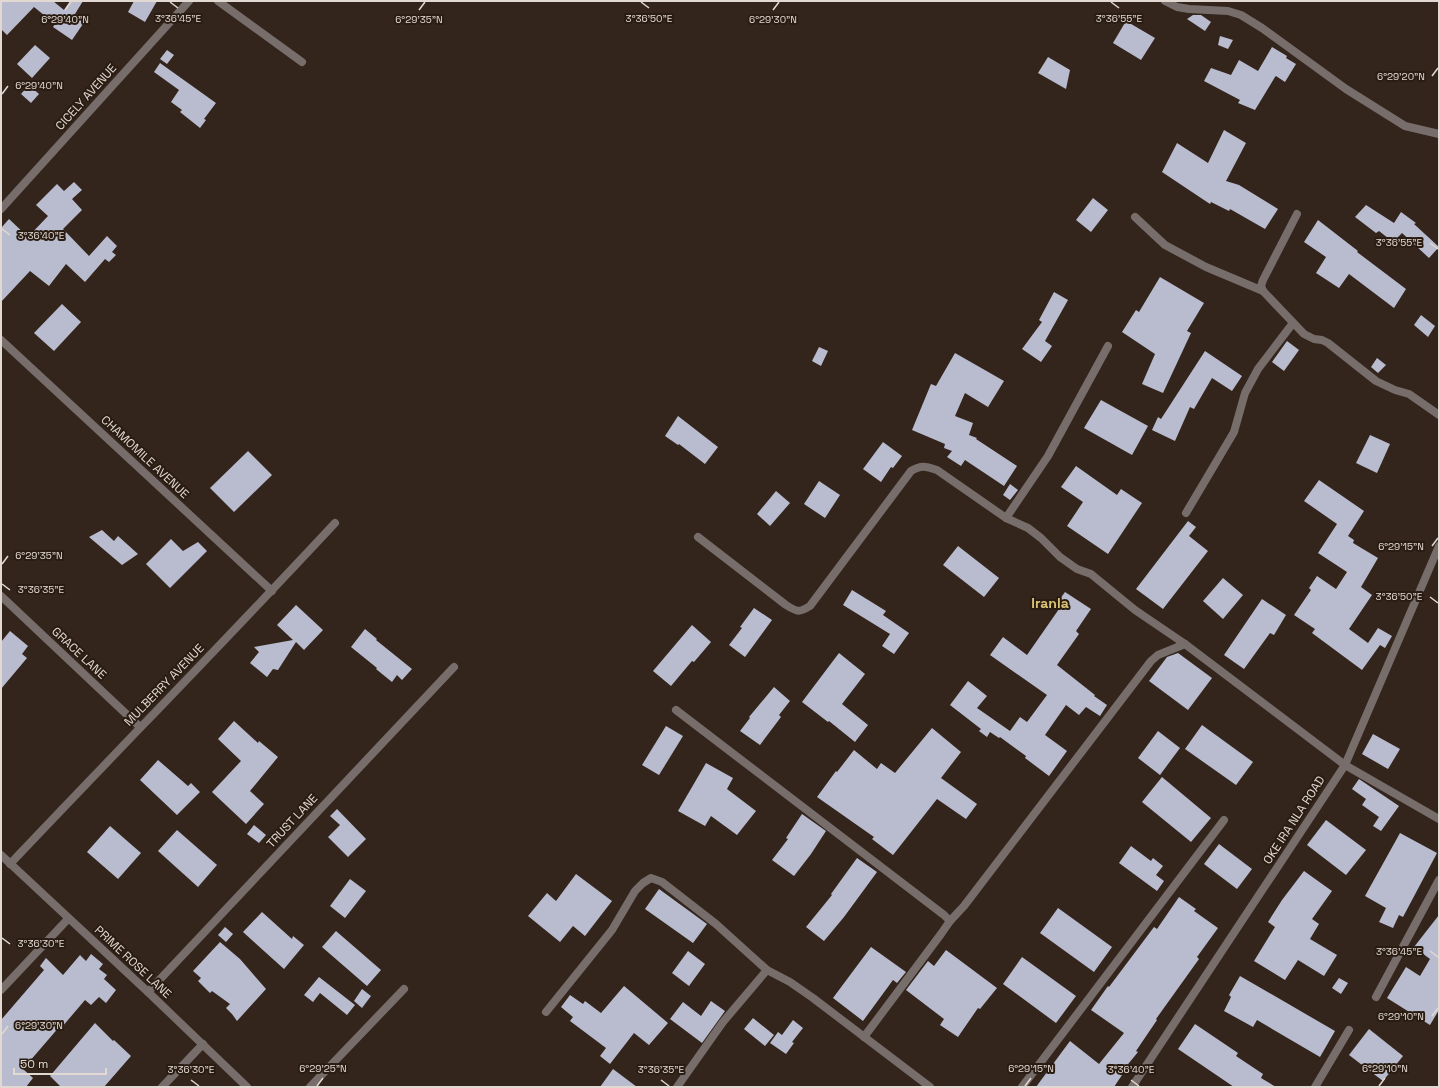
<svg xmlns="http://www.w3.org/2000/svg" width="1440" height="1088" font-family="'Space Grotesk',sans-serif">
<style>
.building{fill:#b9bccf}
.lines{fill:none;stroke-linecap:round;stroke-linejoin:round}
.minor{stroke:#776e6c;stroke-width:8}
.tertiary{stroke:#776e6c;stroke-width:8}
.ticks{fill:none;stroke:#e3d9d3;stroke-width:1.5}
.labels{text-anchor:middle;stroke-width:4;stroke-linejoin:round;paint-order:stroke}
.street-label{font-size:12px;fill:#e3d9d3;stroke:#291c12}
.quarter-label{font-size:14px;font-weight:bold;fill:#dcc477;stroke:#291c12}
.ticks-label{font-size:10px;text-anchor:middle;fill:#e3d9d3;stroke:#291c12;stroke-width:4;stroke-linejoin:round;paint-order:stroke}
</style>
<rect width="100%" height="100%" fill="#33251c"/>
<g class="building">
<path d="M1 1H53L64 10 70 1H83L75 14 85 21 72 40 53 27 55 24 34 7 7 35 1 29Z"/>
<path d="M134 1H157L145 22 128 12Z"/>
<path d="M1193 15H1201L1211 22 1205 31 1187 19Z"/>
<path d="M1126 21 1155 38 1141 60 1113 43Z"/>
<path d="M1220 36 1233 40 1228 49 1218 45Z"/>
<path d="M35 45 50 58 32 78 17 64Z"/>
<path d="M1272 47 1287 56 1286 58 1296 64 1285 82 1276 76 1275 77 1255 110 1238 103 1240 100 1204 81 1211 68 1231 75 1239 60 1258 71Z"/>
<path d="M167 50 174 55 167 64 160 59Z"/>
<path d="M1048 57 1070 70 1066 89 1038 73Z"/>
<path d="M160 63 216 103 204 119 206 120 200 128 180 112 182 110 171 102 179 90 154 72Z"/>
<path d="M29 85 39 94 31 103 21 94Z"/>
<path d="M1224 130 1246 143 1226 181 1239 185 1278 209 1265 229 1230 209 1229 211 1211 202 1210 204 1162 172 1177 143 1208 163Z"/>
<path d="M74 182 82 190 72 199 82 210 63 229 89 256 107 236 117 246 112 252 116 255 109 262 105 259 85 282 66 264 49 286 30 271 1 302V228L9 219 28 237 48 216 36 205 57 184 64 191Z"/>
<path d="M1093 198 1108 210 1091 232 1076 220Z"/>
<path d="M1366 205 1394 223 1401 212 1416 223 1414 224 1439 247 1429 258 1402 233 1393 242 1379 231 1376 233 1355 217Z"/>
<path d="M1318 220 1358 251 1357 252 1406 289 1394 308 1349 274 1339 288 1316 273 1326 257 1304 242Z"/>
<path d="M1160 277 1204 303 1187 331 1191 333 1163 393 1142 384 1155 354 1122 332 1136 310 1139 312Z"/>
<path d="M1054 292 1068 300 1045 341 1052 346 1041 362 1022 349 1042 322 1039 320Z"/>
<path d="M62 304 81 322 54 351 34 333Z"/>
<path d="M1421 315 1435 326 1428 337 1414 325Z"/>
<path d="M1287 341 1299 350 1284 371 1272 362Z"/>
<path d="M819 347 828 351 821 366 812 361Z"/>
<path d="M1205 351 1242 376 1232 391 1212 378 1194 409 1190 407 1175 441 1152 430 1158 417 1161 419Z"/>
<path d="M955 353 1004 381 988 407 965 393 955 416 973 423 969 435 977 438 976 439 1017 466 1004 486 965 460 961 466 947 457 952 451 944 448 945 444 912 430 931 384 936 386Z"/>
<path d="M1377 358 1386 365 1378 373 1371 367Z"/>
<path d="M1101 400 1148 426 1132 455 1084 428Z"/>
<path d="M678 416 718 447 705 464 679 444 678 445 665 436Z"/>
<path d="M1370 435 1390 444 1377 473 1356 463Z"/>
<path d="M883 442 902 456 893 468 891 467 881 482 863 469Z"/>
<path d="M248 451 272 475 234 512 210 488Z"/>
<path d="M1076 466 1117 495 1121 489 1142 503 1108 554 1067 526 1083 502 1061 487Z"/>
<path d="M1319 480 1364 511 1348 536 1354 540 1353 543 1378 558 1361 587 1372 595 1349 629 1368 643 1378 628 1392 636 1385 648 1380 645 1362 670 1312 633 1315 629 1294 615 1311 590 1309 588 1317 576 1336 589 1347 572 1318 553 1337 524 1304 501Z"/>
<path d="M819 481 840 495 825 518 804 504Z"/>
<path d="M1010 484 1018 490 1010 500 1003 495Z"/>
<path d="M776 491 790 503 770 526 757 514Z"/>
<path d="M1188 521 1196 527 1189 536 1208 551 1163 609 1136 589Z"/>
<path d="M102 530 114 541 118 536 138 554 122 565 89 537Z"/>
<path d="M171 539 183 551 198 542 207 551 170 588 146 564Z"/>
<path d="M958 546 999 578 984 597 943 565Z"/>
<path d="M1223 578 1243 595 1223 619 1203 601Z"/>
<path d="M852 590 886 611 883 615 909 633 894 654 882 646 890 634 843 605Z"/>
<path d="M1065 592 1091 609 1076 631 1079 634 1057 665 1095 695 1094 696 1107 705 1100 716 1086 707 1079 715 1066 705 1045 735 1067 751 1049 776 1025 758 1026 756 1000 737 999 738 990 732 987 737 979 731 981 729 950 705 968 681 987 696 977 708 1010 731 1020 717 1027 722 1047 695 990 655 1003 637 1027 655 1059 609 1055 606Z"/>
<path d="M1262 599 1286 615 1274 635 1270 633 1244 669 1224 655Z"/>
<path d="M296 605 323 630 304 650 296 642 278 670 273 669 267 677 250 663 259 652 254 647 293 640 277 625Z"/>
<path d="M754 608 772 620 745 657 729 645 742 628 740 627Z"/>
<path d="M692 625 711 642 694 662 692 661 671 686 653 671Z"/>
<path d="M365 629 377 639 376 640 412 669 402 680 397 675 392 682 376 669 377 668 351 647Z"/>
<path d="M10 631 28 646 22 654 27 658 1 689V642Z"/>
<path d="M839 653 865 674 842 704 868 725 855 742 829 721 828 722 802 702Z"/>
<path d="M1178 653 1212 678 1188 710 1149 681 1167 657Z"/>
<path d="M774 687 790 701 779 715 781 717 760 745 740 731 750 718 749 717Z"/>
<path d="M234 721 258 743 259 741 278 757 250 791 264 804 246 824 212 792 241 761 218 739Z"/>
<path d="M1202 725 1253 762 1236 785 1185 749Z"/>
<path d="M666 726 683 736 659 775 642 765Z"/>
<path d="M932 728 961 752 941 778 977 804 966 819 937 799 893 855 872 839 874 837 817 797 836 771 837 772 854 750 877 769 881 763 895 773Z"/>
<path d="M1158 731 1180 748 1160 775 1138 758Z"/>
<path d="M1373 734 1400 749 1388 769 1362 754Z"/>
<path d="M158 760 188 786 191 783 200 792 177 815 140 780Z"/>
<path d="M706 763 733 778 727 789 756 811 737 835 711 816 705 826 678 811Z"/>
<path d="M1162 777 1211 818 1191 842 1142 802Z"/>
<path d="M1359 779 1399 806 1381 831 1373 826 1379 817 1362 805 1366 799 1352 789Z"/>
<path d="M337 809 366 839 348 857 328 837 340 825 330 816Z"/>
<path d="M802 814 826 831 811 854 794 876 772 860 788 839 786 838Z"/>
<path d="M1326 820 1366 850 1346 875 1307 845Z"/>
<path d="M254 825 266 835 259 843 247 834Z"/>
<path d="M110 826 141 853 118 879 87 852Z"/>
<path d="M177 830 217 865 198 887 158 851Z"/>
<path d="M1400 833 1437 853 1403 917 1399 915 1393 928 1379 922 1386 908 1365 896Z"/>
<path d="M1219 844 1252 869 1237 889 1204 864Z"/>
<path d="M1131 846 1151 861 1153 858 1163 866 1156 875 1164 881 1157 891 1119 863Z"/>
<path d="M857 858 877 872 844 917 824 941 806 927 832 895 831 894Z"/>
<path d="M1304 871 1332 891 1312 919 1319 924 1310 939 1337 955 1324 976 1298 960 1285 980 1254 961 1275 927 1268 922 1282 900Z"/>
<path d="M576 874 612 901 585 936 573 926 560 942 528 916 547 893 556 901Z"/>
<path d="M350 879 366 891 345 918 330 906Z"/>
<path d="M659 889 707 924 693 943 645 909Z"/>
<path d="M1179 897 1196 909 1194 911 1218 928 1197 957 1199 959 1156 1019 1157 1020 1136 1051 1138 1052 1120 1074 1122 1075 1114 1087H1036L1070 1041 1099 1064 1124 1033 1091 1010 1108 986 1109 987 1154 927 1157 929Z"/>
<path d="M1058 908 1112 947 1094 972 1040 933Z"/>
<path d="M262 912 292 939 293 936 304 945 284 969 243 932Z"/>
<path d="M1439 915V1010L1430 1025 1387 998 1406 967 1420 976 1430 959 1414 947Z"/>
<path d="M225 927 233 934 226 942 218 935Z"/>
<path d="M336 931 381 970 367 986 322 947Z"/>
<path d="M220 942 240 959 266 989 237 1021 232 1014 226 1008 230 1004 212 991 210 993 198 981 201 978 193 971Z"/>
<path d="M871 947 906 972 897 983 893 980 863 1021 833 998Z"/>
<path d="M946 950 997 988 980 1009 978 1008 958 1037 940 1025 944 1019 906 990 928 961 934 966Z"/>
<path d="M688 951 705 964 689 986 672 973Z"/>
<path d="M91 954 103 964 99 969 107 975 104 979 116 990 106 1003 99 997 91 1005 85 1000 62 1027 60 1026 23 1069 33 1078 26 1087H1V1020L44 970 40 966 46 958 63 975 80 955 86 961Z"/>
<path d="M1022 957 1076 996 1056 1023 1003 984Z"/>
<path d="M1240 976 1335 1031 1320 1057 1257 1020 1253 1027 1224 1011 1231 997 1229 995Z"/>
<path d="M319 977 355 1005 347 1015 320 993 313 1002 304 995Z"/>
<path d="M1339 978 1348 983 1341 994 1332 988Z"/>
<path d="M624 986 668 1023 649 1045 634 1033 610 1064 600 1056 606 1048 570 1021 573 1017 561 1007 570 995 583 1004 585 1001 601 1013Z"/>
<path d="M362 989 371 996 362 1008 354 1001Z"/>
<path d="M711 1001 725 1011 702 1043 670 1019 683 1002 701 1016Z"/>
<path d="M753 1018 774 1035 765 1046 744 1029Z"/>
<path d="M793 1020 803 1028 792 1042 794 1043 786 1054 770 1043 778 1032 782 1035Z"/>
<path d="M95 1023 113 1041 114 1040 131 1056 104 1087H61L50 1076Z"/>
<path d="M1195 1024 1238 1053 1236 1056 1263 1074 1261 1078 1276 1087H1234L1178 1049Z"/>
<path d="M1369 1029 1403 1056 1383 1081 1349 1055Z"/>
<path d="M613 1069 637 1087H600Z"/>
</g>
<g class="lines">
<g class="minor">
<path d="M218 1 302 62"/>
<path d="M1165 1 1177 7 1189 9 1228 11 1241 15 1262 28 1346 89 1405 126 1439 134"/>
<path d="M1 209 189 1"/>
<path d="M1135 217 1165 245 1206 267 1263 291"/>
<path d="M1 340 272 591"/>
<path d="M1186 513 1234 432 1245 393 1258 369 1293 323"/>
<path d="M1006 518 1048 456 1108 346"/>
<path d="M698 537 786 605C797 612 799 613 810 606L911 471C921 465 925 466 937 470L1006 518 1028 528 1041 538 1060 557 1077 569 1091 574 1135 610 1185 644 1345 765 1439 819"/>
<path d="M1 596 140 727"/>
<path d="M676 710 944 915 950 921 941 934 864 1037"/>
<path d="M1 855 148 992 247 1087"/>
<path d="M10 864C118 750 228 638 335 523"/>
<path d="M950 921 964 906 1151 661 1158 655 1185 644"/>
<path d="M1 990 68 919"/>
<path d="M148 992 454 667"/>
<path d="M1376 997 1439 880"/>
<path d="M546 1012 612 930 635 891 643 883 651 878 662 882 716 924 767 970"/>
<path d="M162 1087 203 1044"/>
<path d="M310 1087 404 989"/>
<path d="M677 1087 723 1022 767 970 790 982 813 998 930 1087"/>
<path d="M1022 1087 1224 820"/>
<path d="M1315 1087 1349 1030"/>
</g>
<g class="tertiary">
<path d="M1297 214 1263 280 1261 286 1263 291 1304 334 1314 339 1322 340 1328 343 1376 381 1395 390 1409 394 1439 415"/>
<path d="M1132 1087 1345 765 1439 546"/>
</g>
</g>
<path class="ticks" d="M170 2 178 8M641 2 649 8M1111 2 1119 8M65 10 71 2M419 10 425 2M773 10 779 2M1432 76 1438 68M2 94 8 86M2 229 10 235M1430 243 1438 249M1432 546 1438 538M2 564 8 556M2 584 10 590M1430 597 1438 603M2 938 10 944M1430 951 1438 957M1432 1016 1438 1008M2 1034 8 1026M191 1080 199 1086M661 1080 669 1086M1131 1080 1139 1086M317 1086 323 1078M1025 1086 1031 1078M1379 1086 1385 1078"/>
<g class="labels">
<g class="street-label">
<text transform="translate(86 97) rotate(-48)" y="4">CICELY AVENUE</text>
<text transform="translate(145 457) rotate(43)" y="4">CHAMOMILE AVENUE</text>
<text transform="translate(79 653) rotate(43)" y="4">GRACE LANE</text>
<text transform="translate(164 685) rotate(-46)" y="4">MULBERRY AVENUE</text>
<text transform="translate(1294 820) rotate(-57)" y="4">OKE IRA NLA ROAD</text>
<text transform="translate(292 821) rotate(-47)" y="4">TRUST LANE</text>
<text transform="translate(133 962) rotate(43)" y="4">PRIME ROSE LANE</text>
</g>
<g class="quarter-label">
<text x="1050" y="608">Iranla</text>
</g>
</g>
<g class="ticks-label">
<text x="178" y="22">3°36'45"E</text>
<text x="649" y="22">3°36'50"E</text>
<text x="1119" y="22">3°36'55"E</text>
<text x="65" y="23">6°29'40"N</text>
<text x="419" y="23">6°29'35"N</text>
<text x="773" y="23">6°29'30"N</text>
<text x="1401" y="80">6°29'20"N</text>
<text x="39" y="89">6°29'40"N</text>
<text x="41" y="239">3°36'40"E</text>
<text x="1399" y="246">3°36'55"E</text>
<text x="1401" y="550">6°29'15"N</text>
<text x="39" y="559">6°29'35"N</text>
<text x="41" y="593">3°36'35"E</text>
<text x="1399" y="600">3°36'50"E</text>
<text x="41" y="947">3°36'30"E</text>
<text x="1399" y="955">3°36'45"E</text>
<text x="1401" y="1020">6°29'10"N</text>
<text x="39" y="1029">6°29'30"N</text>
<text x="323" y="1072">6°29'25"N</text>
<text x="1031" y="1072">6°29'15"N</text>
<text x="1385" y="1072">6°29'10"N</text>
<text x="191" y="1073">3°36'30"E</text>
<text x="661" y="1073">3°36'35"E</text>
<text x="1131" y="1073">3°36'40"E</text>
</g>
<rect width="1440" height="1088" fill="none" stroke="#e3d9d3" stroke-width="4"/>
<path d="M14 1068v6h92v-6" fill="none" stroke="#e3d9d3" stroke-width="2"/>
<text x="20" y="1068" font-size="12" fill="#e3d9d3" stroke="#291c12" stroke-width="3" paint-order="stroke">50 m</text>
</svg>
